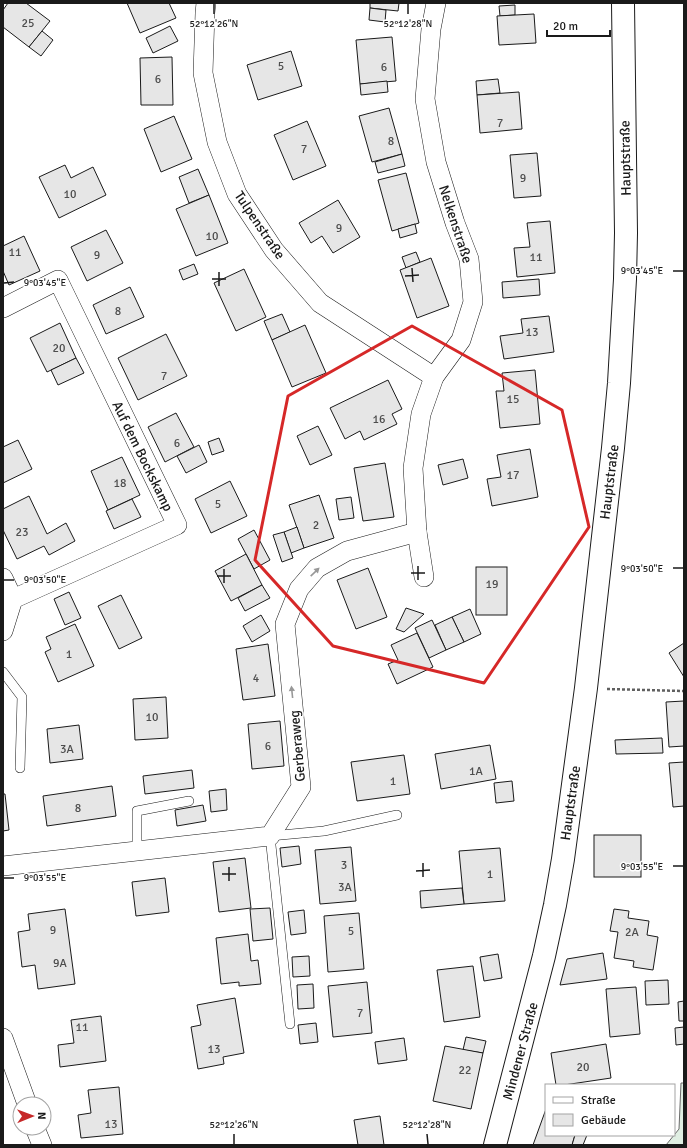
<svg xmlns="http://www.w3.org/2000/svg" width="687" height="1148" font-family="Signika,sans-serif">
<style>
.green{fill:#e0efe3;stroke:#6a6a6a}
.building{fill:#e6e6e6;stroke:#1a1a1a}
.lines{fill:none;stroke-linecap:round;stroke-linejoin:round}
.lane-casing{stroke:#1a1a1a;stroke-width:10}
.street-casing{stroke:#1a1a1a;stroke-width:20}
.secondary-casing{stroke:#1a1a1a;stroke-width:24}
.path{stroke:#5f5f5f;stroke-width:2.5;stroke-dasharray:3 2;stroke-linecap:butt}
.lane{stroke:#fff;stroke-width:9}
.street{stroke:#fff;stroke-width:19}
.secondary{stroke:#fff;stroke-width:22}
.oneway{fill:#989898}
.marked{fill:none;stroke:#d62828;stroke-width:3;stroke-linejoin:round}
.ticks{fill:none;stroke:#1a1a1a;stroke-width:1.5}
.labels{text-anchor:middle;stroke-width:3;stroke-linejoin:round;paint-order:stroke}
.number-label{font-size:12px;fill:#4d4d4d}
.street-label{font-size:14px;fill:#1a1a1a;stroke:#fff}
.ticks-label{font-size:10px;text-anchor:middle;fill:#1a1a1a;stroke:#fff;stroke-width:3;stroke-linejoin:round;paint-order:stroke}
</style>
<rect width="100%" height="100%" fill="#fff"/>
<path class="green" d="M681 1083H684V1145H666L679 1129Z"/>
<g class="building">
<path d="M8 3H26L50 21 29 47 3 27V10Z"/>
<path d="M127 3H169L176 18 140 33Z"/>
<path d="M370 3H399L398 11 370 8Z"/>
<path d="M515 5V15L500 16 499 6Z"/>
<path d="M370 8 386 10 385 22 369 20Z"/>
<path d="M534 14 536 43 499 45 497 16Z"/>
<path d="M170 26 178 41 153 53 146 38Z"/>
<path d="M42 31 53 40 41 56 29 47Z"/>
<path d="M392 37 396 81 360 84 356 40Z"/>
<path d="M291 51 302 86 258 100 247 65Z"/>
<path d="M172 57 173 105H141L140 58Z"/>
<path d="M498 79 500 93 477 95 476 81Z"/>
<path d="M387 81 388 92 361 95 360 84Z"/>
<path d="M519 92 522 129 480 133 477 95Z"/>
<path d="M389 108 402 154 372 162 359 116Z"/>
<path d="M174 116 192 159 161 172 144 129Z"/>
<path d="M307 121 326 166 293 180 274 135Z"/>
<path d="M537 153 541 196 514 198 510 155Z"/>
<path d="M402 154 405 166 378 173 375 162Z"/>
<path d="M65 165 71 178 93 167 106 195 59 218 39 177Z"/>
<path d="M198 169 209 195 189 203 179 177Z"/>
<path d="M406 173 419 223 392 231 378 180Z"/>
<path d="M209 195 228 243 196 256 176 209Z"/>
<path d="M338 200 360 237 333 253 322 236 311 243 299 223Z"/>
<path d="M550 221 555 273 517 277 514 248 530 247 527 223Z"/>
<path d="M415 224 417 233 400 238 398 229Z"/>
<path d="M106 230 123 263 87 281 71 247Z"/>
<path d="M24 236 40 271 9 285 3 271V246Z"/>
<path d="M416 252 420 262 406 268 402 257Z"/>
<path d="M431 258 449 306 417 318 400 270Z"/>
<path d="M194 264 198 274 183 280 179 270Z"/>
<path d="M244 269 266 317 236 331 214 283Z"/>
<path d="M539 279 540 295 503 298 502 282Z"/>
<path d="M130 287 144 317 106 334 93 305Z"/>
<path d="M282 314 290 332 272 340 264 321Z"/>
<path d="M549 316 554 352 504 359 500 336 523 333 521 319Z"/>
<path d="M60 323 76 358 47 372 30 338Z"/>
<path d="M305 325 326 373 292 387 272 340Z"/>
<path d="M166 334 187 376 138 400 118 358Z"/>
<path d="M76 358 84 373 58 385 51 370Z"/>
<path d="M535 370 540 424 500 428 496 391H504L502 373Z"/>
<path d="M388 380 402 409 392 414 397 424 364 440 360 431 345 439 330 408Z"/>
<path d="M176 413 194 447 165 462 148 427Z"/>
<path d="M318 426 332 455 310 465 297 436Z"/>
<path d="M219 438 224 451 212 455 208 442Z"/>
<path d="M18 440 32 469 3 483V447Z"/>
<path d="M199 445 207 462 186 473 177 456Z"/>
<path d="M530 449 538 497 492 506 487 479 501 477 497 455Z"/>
<path d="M122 457 140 495 108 510 91 471Z"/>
<path d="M463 459 468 478 443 485 438 465Z"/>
<path d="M385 463 394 517 363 521 354 468Z"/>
<path d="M230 481 247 516 211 533 195 499Z"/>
<path d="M319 495 334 538 304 548 289 505Z"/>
<path d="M29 496 47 534 66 523 75 541 49 555 44 546 17 559 3 530V509Z"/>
<path d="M351 497 354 518 339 520 336 499Z"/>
<path d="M132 499 141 517 114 529 106 511Z"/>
<path d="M297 527 304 548 291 553 284 532Z"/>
<path d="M254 530 270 560 254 569 238 539Z"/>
<path d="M284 532 293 558 282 562 273 535Z"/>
<path d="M246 554 262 585 231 601 215 571Z"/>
<rect x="476" y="567" width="31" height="48"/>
<path d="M368 568 387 617 356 629 337 580Z"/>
<path d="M262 585 270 598 245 611 238 598Z"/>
<path d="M69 592 81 618 65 625 54 599Z"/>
<path d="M121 595 142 638 119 649 98 606Z"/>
<path d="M406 608 424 614 404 632 396 629Z"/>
<path d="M470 609 481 634 464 642 452 617Z"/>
<path d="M261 615 270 631 252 642 243 626Z"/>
<path d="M452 617 464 642 446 650 435 625Z"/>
<path d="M432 620 446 650 429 658 415 628Z"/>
<path d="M75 624 94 666 58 682 45 652 51 649 46 637Z"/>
<path d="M417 633 433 667 397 684 388 664 398 660 391 645Z"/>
<path d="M684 643V677L669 653Z"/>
<path d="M268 644 275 696 243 700 236 649Z"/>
<path d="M166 697 168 738 135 740 133 699Z"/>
<path d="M684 701V746L669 747 666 702Z"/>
<path d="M280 721 284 766 252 769 248 724Z"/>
<path d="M79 725 83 759 50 763 47 729Z"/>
<path d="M662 738 663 753 616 754 615 740Z"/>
<path d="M490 745 496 779 441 789 435 754Z"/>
<path d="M404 755 410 794 357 801 351 762Z"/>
<path d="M684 762V806L673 807 669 763Z"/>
<path d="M192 770 194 788 145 794 143 776Z"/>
<path d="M512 781 514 801 496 803 494 783Z"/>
<path d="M112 786 116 816 47 826 43 796Z"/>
<path d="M226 789 227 810 211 812 209 791Z"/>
<path d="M3 794H5L9 830 3 831Z"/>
<path d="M203 805 206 821 177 826 175 810Z"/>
<rect x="594" y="835" width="47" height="42"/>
<path d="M299 846 301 864 282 867 280 848Z"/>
<path d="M351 847 356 901 320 904 315 850Z"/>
<path d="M500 848 505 901 464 904 459 851Z"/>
<path d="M245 858 251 908 219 912 213 862Z"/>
<path d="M165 878 169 912 136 916 132 882Z"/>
<path d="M462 888 464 904 421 908 420 891Z"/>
<path d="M270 908 273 939 253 941 250 909Z"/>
<path d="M65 909 75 984 38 989 35 965 22 967 18 932 30 930 28 914Z"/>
<path d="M614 909 629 911 628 918 649 921 647 935 658 937 653 970 633 967 634 961 614 958 618 932 610 931Z"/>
<path d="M304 910 306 933 291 935 288 912Z"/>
<path d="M359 913 364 969 328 972 324 916Z"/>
<path d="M248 934 251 961 258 960 261 984 239 986V982L221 984 216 938Z"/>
<path d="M603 953 607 979 560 985 567 959Z"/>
<path d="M498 954 502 978 484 981 480 957Z"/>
<path d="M309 956 310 976 293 977 292 957Z"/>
<path d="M473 966 480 1017 444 1022 437 970Z"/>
<path d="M668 980 669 1004 646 1005 645 981Z"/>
<path d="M367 982 372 1033 333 1037 328 986Z"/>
<path d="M313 984 314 1008 298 1009 297 985Z"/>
<path d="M636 987 640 1034 610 1037 606 989Z"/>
<path d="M235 998 244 1053 223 1057 224 1064 198 1069 191 1027 201 1025 197 1005Z"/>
<path d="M684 1001V1021H679L678 1002Z"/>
<path d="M101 1016 106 1061 60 1067 58 1045 74 1043 71 1020Z"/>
<path d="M316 1023 318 1042 300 1044 298 1025Z"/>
<path d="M684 1027V1044L676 1045 675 1028Z"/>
<path d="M466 1037 486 1041 483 1053 463 1050Z"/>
<path d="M404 1038 407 1060 378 1064 375 1042Z"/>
<path d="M606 1044 611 1078 564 1085H556L551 1053Z"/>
<path d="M445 1046 483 1053 471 1109 433 1101Z"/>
<path d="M119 1087 123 1134 81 1138 78 1115 91 1113 88 1090Z"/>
<path d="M546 1109V1135H575L572 1145H533Z"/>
<path d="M380 1116 384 1145H358L354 1120Z"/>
<path d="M575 1135H587L583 1145H572Z"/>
</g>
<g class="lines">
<defs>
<g id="lane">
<path d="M3 672 22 697 20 768"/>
<path d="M137 851V811L189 801"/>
<path d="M290 1024 270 836 324 831 397 815"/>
</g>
<g id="street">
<path d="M206 3 205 13 203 73 217 142 237 194 274 250 320 303 434 377"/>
<path d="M3 308 58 280 177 525 13 599"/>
<path d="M424 577 417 532 413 468 421 414 434 377 461 340 473 302 469 259 455 223 436 162 425 99 431 29 436 3"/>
<path d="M3 578 13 599 3 631"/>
<path d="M3 866 270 836 301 787 285 624 299 589 317 568 347 551 417 532"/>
<path d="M3 1038 27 1104"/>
<path d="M35 1128 42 1145"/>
</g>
<path id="secondary" d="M495 1145 544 956 555 905 563 859 586 688 613 448 619 383 625 279 626 233 623 3"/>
</defs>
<use href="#lane" class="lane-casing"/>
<use href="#street" class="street-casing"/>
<use href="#secondary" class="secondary-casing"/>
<path class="path" d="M607 689 684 691"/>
<use href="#lane" class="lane"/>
<use href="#street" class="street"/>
<use href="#secondary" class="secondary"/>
</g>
<defs><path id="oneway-solid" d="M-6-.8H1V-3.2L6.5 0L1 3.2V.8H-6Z"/></defs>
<g class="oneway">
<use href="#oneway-solid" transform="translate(315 572) rotate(-44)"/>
<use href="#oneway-solid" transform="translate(292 692) rotate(-96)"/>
</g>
<path class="marked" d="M412 326 562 410 589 527 484 683 333 646 255 560 288 396Z"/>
<path class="ticks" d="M214 4V14M408 4V14M412 268 413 282M673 271H683M219 272V286M405 276 419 275M212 279H226M4 283 14 282M418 566V580M673 568H683M224 569V583M411 573H425M217 576H231M4 580H14M423 863V877M673 866H683M229 867V881M416 871 430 870M222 874H236M4 878H14M234 1134V1144M427 1134 428 1144"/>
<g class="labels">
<g class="number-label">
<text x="28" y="27">25</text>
<text x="281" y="70">5</text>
<text x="384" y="71">6</text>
<text x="158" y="83">6</text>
<text x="500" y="127">7</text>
<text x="391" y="145">8</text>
<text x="304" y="153">7</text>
<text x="523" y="182">9</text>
<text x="70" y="198">10</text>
<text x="339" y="232">9</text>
<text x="212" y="240">10</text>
<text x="15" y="256">11</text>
<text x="97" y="259">9</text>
<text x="536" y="261">11</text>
<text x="118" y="315">8</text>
<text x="532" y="336">13</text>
<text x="59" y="352">20</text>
<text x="164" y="380">7</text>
<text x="513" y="403">15</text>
<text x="379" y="423">16</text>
<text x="177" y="447">6</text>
<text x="513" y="479">17</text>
<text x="120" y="487">18</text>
<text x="218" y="508">5</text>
<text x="316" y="529">2</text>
<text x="22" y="536">23</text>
<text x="492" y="588">19</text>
<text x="69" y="658">1</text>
<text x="256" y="682">4</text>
<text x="152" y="721">10</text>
<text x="268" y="750">6</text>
<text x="67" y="753">3A</text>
<text x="476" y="775">1A</text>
<text x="393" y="785">1</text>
<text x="78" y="812">8</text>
<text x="344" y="869">3</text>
<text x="490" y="878">1</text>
<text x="345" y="891">3A</text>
<text x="53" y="934">9</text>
<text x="351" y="935">5</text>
<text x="632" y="936">2A</text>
<text x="60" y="967">9A</text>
<text x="360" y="1017">7</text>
<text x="82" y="1031">11</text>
<text x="214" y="1053">13</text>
<text x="583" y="1071">20</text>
<text x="465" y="1074">22</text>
<text x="111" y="1128">13</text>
</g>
<g class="street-label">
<text transform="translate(625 158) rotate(-91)" y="5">Hauptstraße</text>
<text transform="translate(456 224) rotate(72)" y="5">Nelkenstraße</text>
<text transform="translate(260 225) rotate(56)" y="5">Tulpenstraße</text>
<text transform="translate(143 456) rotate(64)" y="5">Auf dem Bockskamp</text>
<text transform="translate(609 482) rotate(-83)" y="5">Hauptstraße</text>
<text transform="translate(297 746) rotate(-95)" y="5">Gerberaweg</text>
<text transform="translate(570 803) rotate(-82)" y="5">Hauptstraße</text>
<text transform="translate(520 1051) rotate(-75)" y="5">Mindener Straße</text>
</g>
</g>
<g class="ticks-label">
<text x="214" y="27">52°12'26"N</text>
<text x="408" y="27">52°12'28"N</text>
<text x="642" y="274">9°03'45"E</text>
<text x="45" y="286">9°03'45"E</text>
<text x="642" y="572">9°03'50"E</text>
<text x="45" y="583">9°03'50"E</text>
<text x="642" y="870">9°03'55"E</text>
<text x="45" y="881">9°03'55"E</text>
<text x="234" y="1128">52°12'26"N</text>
<text x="427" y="1128">52°12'28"N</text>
</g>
<rect width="687" height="1148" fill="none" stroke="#1a1a1a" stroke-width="8"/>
<rect x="545" y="1084" width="130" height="52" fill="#ffffff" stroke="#a3a3a3"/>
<rect x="553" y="1097" width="20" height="6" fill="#ffffff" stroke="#a3a3a3"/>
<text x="581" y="1104" font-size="12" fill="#1a1a1a">Straße</text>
<rect x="553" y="1114" width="20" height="12" fill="#e6e6e6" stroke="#a3a3a3"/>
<text x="581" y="1124" font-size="12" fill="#1a1a1a">Gebäude</text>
<g transform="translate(32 1116) rotate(89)"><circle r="19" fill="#ffffff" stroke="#a3a3a3"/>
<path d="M0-3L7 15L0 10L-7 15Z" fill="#c62828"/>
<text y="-6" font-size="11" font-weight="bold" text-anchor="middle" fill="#1a1a1a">N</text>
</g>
<path d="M547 30v6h63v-6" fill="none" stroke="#1a1a1a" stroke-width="2"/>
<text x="553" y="30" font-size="12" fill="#1a1a1a" stroke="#ffffff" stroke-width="3" paint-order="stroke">20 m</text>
</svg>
